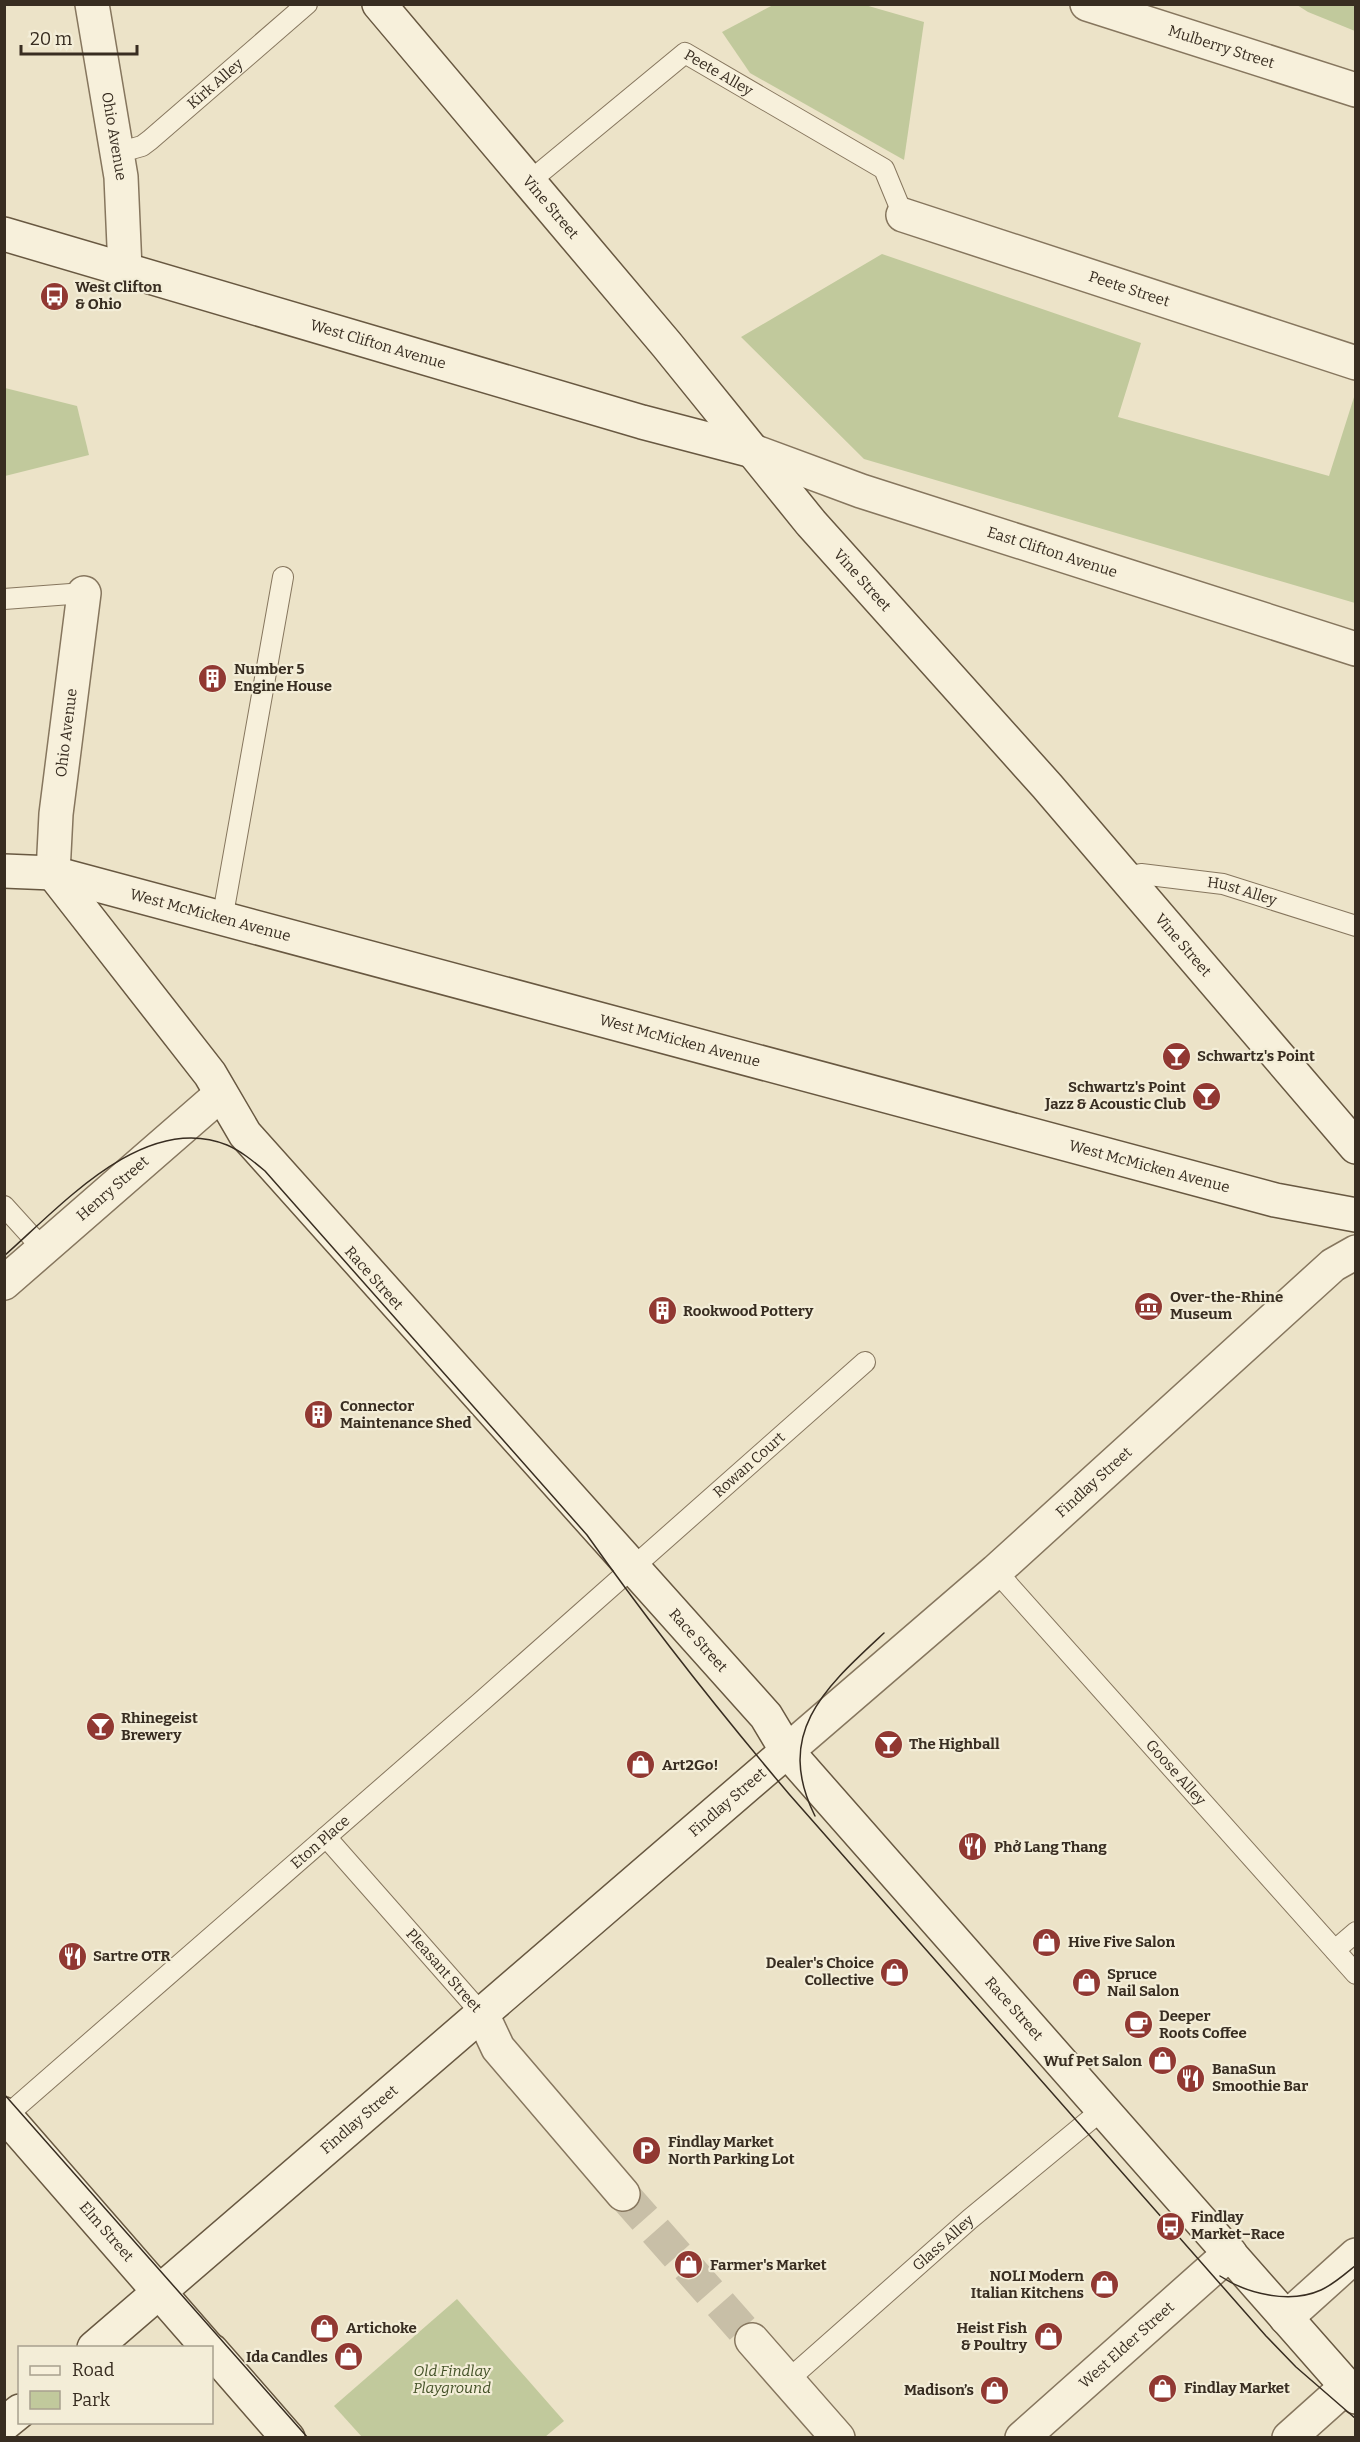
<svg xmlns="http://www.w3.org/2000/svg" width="1360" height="2442" font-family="Bitter,serif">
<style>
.green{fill:#c1c99c}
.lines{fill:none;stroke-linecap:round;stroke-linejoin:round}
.street-tunnel{stroke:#c8bfa7;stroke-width:33;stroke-dasharray:33 16;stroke-linecap:butt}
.lane-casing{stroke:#86765e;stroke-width:22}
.street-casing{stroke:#86765e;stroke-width:36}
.secondary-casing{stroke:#685841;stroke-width:36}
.lane{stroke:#f7f0db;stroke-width:20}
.street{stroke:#f7f0db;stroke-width:33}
.secondary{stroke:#f7f0db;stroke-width:33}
.tram{stroke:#382d21;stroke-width:1.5}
.labels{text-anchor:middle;stroke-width:4.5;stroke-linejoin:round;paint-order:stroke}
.street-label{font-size:15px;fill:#382d21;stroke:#f3edd7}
.poi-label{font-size:15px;font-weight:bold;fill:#382d21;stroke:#f3edd7;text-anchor:start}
.park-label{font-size:15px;font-style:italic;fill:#455329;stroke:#f3edd7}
</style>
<rect width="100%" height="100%" fill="#ece3c8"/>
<g class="green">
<path d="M773 5H865L924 22 904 160 750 73 722 32Z"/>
<path d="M1297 5H1355V31L1308 12Z"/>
<path d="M882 254 1141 343 1118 417 1329 476 1355 394V603L864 459 741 337Z"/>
<path d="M5 388 77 406 89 455 5 476Z"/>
<path d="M457 2299 564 2421 545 2437H362L334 2406Z"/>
</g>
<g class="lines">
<path class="street-tunnel" d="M623 2194 752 2340"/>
<defs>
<g id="lane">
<path id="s1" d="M117 153 142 146 150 140 307 4"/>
<path id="s2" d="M530 181 685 53 884 169 903 215"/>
<path d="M4 599 84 593"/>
<path id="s3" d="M1126 877 1141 874 1223 884 1356 926"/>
<path d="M222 920 283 577"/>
<path d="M4 1206 43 1249"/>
<path id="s4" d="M996 1571 1356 1974"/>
<path id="s5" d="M326 1837 482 2014"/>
<path d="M1335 1950 1356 1932"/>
<path id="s6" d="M6 2116 482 1701 865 1362"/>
<path id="s7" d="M788 2380 970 2219 1102 2110"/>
</g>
<g id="street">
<path id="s8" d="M92 4 121 177 125 269"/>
<path id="s9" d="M1087 4 1356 90"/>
<path id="s10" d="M903 215 1356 363"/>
<path id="s11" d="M753 451 861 491 1356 649"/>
<path id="s12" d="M53 873 56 814 84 593"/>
<path id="s13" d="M4 1283 221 1094"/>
<path id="s14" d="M787 1751 996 1571 1333 1265 1356 1252"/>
<path d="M482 2014 498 2048 623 2194"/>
<path d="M1286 2318 1356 2255"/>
<path d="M752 2340 838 2438"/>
<path id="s15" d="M1022 2438 1230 2253"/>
<path d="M1289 2438 1346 2387"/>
</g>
<g id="secondary">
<path id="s16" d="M379 4 667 345 811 523 1047 786 1356 1147"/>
<path id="s17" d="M4 234 642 422 753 451"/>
<path id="s18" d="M4 871 53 873 1275 1200 1356 1215"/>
<path id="s19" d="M53 873 210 1074 245 1134 766 1716 787 1751 1356 2397"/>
<path id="s20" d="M4 2114 208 2348"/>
<path id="s21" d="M94 2348 787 1751"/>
<path d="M212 2351 288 2438"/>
<path d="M4 2424 20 2411"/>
</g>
</defs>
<use href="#lane" class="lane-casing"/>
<use href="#street" class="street-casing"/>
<use href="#secondary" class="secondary-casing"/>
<use href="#lane" class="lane"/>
<use href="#street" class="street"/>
<use href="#secondary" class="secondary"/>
<g class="tram">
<path d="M4 1256C60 1207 144 1111 227 1145 241 1151 253 1161 265 1171L587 1535C650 1624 718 1710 789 1794L1266 2336 1296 2367 1356 2419"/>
<path d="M815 1816C773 1732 827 1686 884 1633"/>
<path d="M4 2094 308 2438"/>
<path d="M1220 2276C1247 2294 1290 2304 1321 2290 1334 2284 1345 2274 1356 2265"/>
</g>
</g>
<defs>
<symbol id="bus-disc" viewBox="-11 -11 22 22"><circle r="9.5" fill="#913832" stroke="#f3edd7"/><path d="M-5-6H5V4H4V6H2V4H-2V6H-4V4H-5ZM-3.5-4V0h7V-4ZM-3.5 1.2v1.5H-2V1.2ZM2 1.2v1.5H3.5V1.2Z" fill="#fff"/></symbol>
<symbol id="building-disc" viewBox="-11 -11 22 22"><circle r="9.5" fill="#913832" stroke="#f3edd7"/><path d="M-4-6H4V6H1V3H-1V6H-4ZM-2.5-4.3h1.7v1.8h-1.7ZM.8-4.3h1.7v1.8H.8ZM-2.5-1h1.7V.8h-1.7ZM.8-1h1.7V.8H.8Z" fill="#fff"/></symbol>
<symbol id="bar-disc" viewBox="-11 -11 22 22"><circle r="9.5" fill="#913832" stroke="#f3edd7"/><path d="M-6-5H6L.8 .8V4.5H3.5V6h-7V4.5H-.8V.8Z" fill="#fff"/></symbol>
<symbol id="museum-disc" viewBox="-11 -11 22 22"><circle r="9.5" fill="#913832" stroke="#f3edd7"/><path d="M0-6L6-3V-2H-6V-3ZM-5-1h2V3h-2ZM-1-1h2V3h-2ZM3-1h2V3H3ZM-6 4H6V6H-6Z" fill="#fff"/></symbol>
<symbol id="shop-disc" viewBox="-11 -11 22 22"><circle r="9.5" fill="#913832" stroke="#f3edd7"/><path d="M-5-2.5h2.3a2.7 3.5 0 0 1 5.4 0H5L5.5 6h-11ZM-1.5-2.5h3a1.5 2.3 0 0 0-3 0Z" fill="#fff"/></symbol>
<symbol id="restaurant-disc" viewBox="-11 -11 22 22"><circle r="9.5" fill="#913832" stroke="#f3edd7"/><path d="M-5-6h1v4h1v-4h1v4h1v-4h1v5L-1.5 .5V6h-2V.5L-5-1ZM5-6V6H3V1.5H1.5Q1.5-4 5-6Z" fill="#fff"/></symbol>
<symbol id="cafe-disc" viewBox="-11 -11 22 22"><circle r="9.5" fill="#913832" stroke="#f3edd7"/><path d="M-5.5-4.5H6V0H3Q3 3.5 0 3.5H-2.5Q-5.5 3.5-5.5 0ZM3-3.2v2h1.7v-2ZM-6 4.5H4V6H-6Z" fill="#fff"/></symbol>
<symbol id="parking-disc" viewBox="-11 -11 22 22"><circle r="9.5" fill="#913832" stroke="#f3edd7"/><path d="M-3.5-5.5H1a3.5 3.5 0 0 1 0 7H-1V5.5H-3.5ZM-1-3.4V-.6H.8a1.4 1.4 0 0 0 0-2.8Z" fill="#fff"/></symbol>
</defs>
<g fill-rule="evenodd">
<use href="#bus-disc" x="38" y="280" width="33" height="33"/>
<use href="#building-disc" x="196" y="662" width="33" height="33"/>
<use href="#bar-disc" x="1160" y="1040" width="33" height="33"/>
<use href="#bar-disc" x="1190" y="1080" width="33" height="33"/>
<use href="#museum-disc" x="1132" y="1290" width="33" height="33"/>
<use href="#building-disc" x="646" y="1294" width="33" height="33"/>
<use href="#building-disc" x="302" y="1398" width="33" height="33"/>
<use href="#bar-disc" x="84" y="1710" width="33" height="33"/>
<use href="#bar-disc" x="872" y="1728" width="33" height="33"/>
<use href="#shop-disc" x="624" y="1748" width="33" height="33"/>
<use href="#restaurant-disc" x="956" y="1830" width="33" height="33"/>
<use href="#shop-disc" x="1030" y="1926" width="33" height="33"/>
<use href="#restaurant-disc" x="56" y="1940" width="33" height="33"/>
<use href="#shop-disc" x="878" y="1956" width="33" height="33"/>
<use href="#shop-disc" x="1070" y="1966" width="33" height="33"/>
<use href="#cafe-disc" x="1122" y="2008" width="33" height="33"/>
<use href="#shop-disc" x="1146" y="2044" width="33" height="33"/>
<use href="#restaurant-disc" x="1174" y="2062" width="33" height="33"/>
<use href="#parking-disc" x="630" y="2134" width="33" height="33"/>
<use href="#bus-disc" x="1154" y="2210" width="33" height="33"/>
<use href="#shop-disc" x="672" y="2248" width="33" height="33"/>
<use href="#shop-disc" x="1088" y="2268" width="33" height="33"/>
<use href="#shop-disc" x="308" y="2312" width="33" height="33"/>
<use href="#shop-disc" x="1032" y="2320" width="33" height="33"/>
<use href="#shop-disc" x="332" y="2340" width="33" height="33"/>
<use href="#shop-disc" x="1146" y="2372" width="33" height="33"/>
<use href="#shop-disc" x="978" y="2374" width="33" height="33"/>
</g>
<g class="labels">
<g class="street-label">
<text dy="5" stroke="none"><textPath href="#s9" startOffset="141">Mulberry Street</textPath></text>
<text dy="5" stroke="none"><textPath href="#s2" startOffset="240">Peete Alley</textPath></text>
<text dy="5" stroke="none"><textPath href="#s1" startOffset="122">Kirk Alley</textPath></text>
<text dy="5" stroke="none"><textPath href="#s8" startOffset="134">Ohio Avenue</textPath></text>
<text dy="5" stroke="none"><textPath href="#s16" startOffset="266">Vine Street</textPath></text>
<text dy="5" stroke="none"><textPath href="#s10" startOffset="238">Peete Street</textPath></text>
<text dy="5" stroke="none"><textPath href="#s17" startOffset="390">West Clifton Avenue</textPath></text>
<text dy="5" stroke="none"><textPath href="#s11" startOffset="316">East Clifton Avenue</textPath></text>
<text dy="5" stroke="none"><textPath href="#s16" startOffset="752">Vine Street</textPath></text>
<text dy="5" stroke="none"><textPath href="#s12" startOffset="141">Ohio Avenue</textPath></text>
<text dy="5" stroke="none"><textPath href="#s3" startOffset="118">Hust Alley</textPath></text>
<text dy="5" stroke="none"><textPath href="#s18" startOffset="212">West McMicken Avenue</textPath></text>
<text dy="5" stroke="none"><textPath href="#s16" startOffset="1238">Vine Street</textPath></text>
<text dy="5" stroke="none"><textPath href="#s18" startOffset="698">West McMicken Avenue</textPath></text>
<text dy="5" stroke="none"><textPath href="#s18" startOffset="1184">West McMicken Avenue</textPath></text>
<text dy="5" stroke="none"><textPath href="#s13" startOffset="144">Henry Street</textPath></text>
<text dy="5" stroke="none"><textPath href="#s19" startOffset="518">Race Street</textPath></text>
<text dy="5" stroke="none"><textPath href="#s6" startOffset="988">Rowan Court</textPath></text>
<text dy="5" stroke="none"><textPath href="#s14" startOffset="408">Findlay Street</textPath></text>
<text dy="5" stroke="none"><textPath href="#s19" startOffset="1004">Race Street</textPath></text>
<text dy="5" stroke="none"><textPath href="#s4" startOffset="270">Goose Alley</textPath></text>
<text dy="5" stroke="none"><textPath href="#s21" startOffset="836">Findlay Street</textPath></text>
<text dy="5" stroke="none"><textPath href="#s6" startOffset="417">Eton Place</textPath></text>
<text dy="5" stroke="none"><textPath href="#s5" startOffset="178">Pleasant Street</textPath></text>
<text dy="5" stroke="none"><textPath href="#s19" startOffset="1490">Race Street</textPath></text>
<text dy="5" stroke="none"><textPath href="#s21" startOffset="350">Findlay Street</textPath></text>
<text dy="5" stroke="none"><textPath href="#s20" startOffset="156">Elm Street</textPath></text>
<text dy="5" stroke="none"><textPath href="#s7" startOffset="207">Glass Alley</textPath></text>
<text dy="5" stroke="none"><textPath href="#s15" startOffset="140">West Elder Street</textPath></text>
</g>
<g class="poi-label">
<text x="75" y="292">West Clifton<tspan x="75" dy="17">&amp; Ohio</tspan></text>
<text x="234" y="674">Number 5<tspan x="234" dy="17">Engine House</tspan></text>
<text x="1197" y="1061">Schwartz's Point</text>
<text x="1186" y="1092" text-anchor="end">Schwartz's Point<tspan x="1186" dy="17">Jazz &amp; Acoustic Club</tspan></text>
<text x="1170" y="1302">Over-the-Rhine<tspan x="1170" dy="17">Museum</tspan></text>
<text x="683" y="1316">Rookwood Pottery</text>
<text x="340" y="1411">Connector<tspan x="340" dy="17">Maintenance Shed</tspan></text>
<text x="121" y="1723">Rhinegeist<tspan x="121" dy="17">Brewery</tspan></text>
<text x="909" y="1749">The Highball</text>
<text x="662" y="1770">Art2Go!</text>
<text x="994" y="1852">Phở Lang Thang</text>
<text x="1068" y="1947">Hive Five Salon</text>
<text x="93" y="1961">Sartre OTR</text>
<text x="874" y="1968" text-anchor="end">Dealer's Choice<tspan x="874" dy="17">Collective</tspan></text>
<text x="1107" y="1979">Spruce<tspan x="1107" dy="17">Nail Salon</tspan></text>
<text x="1159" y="2021">Deeper<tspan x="1159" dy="17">Roots Coffee</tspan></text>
<text x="1142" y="2066" text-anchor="end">Wuf Pet Salon</text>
<text x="1212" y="2074">BanaSun<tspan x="1212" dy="17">Smoothie Bar</tspan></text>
<text x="668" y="2147">Findlay Market<tspan x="668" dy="17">North Parking Lot</tspan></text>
<text x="1191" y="2222">Findlay<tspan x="1191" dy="17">Market–Race</tspan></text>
<text x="710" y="2270">Farmer's Market</text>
<text x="1084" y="2281" text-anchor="end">NOLI Modern<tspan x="1084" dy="17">Italian Kitchens</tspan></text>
<text x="346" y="2333">Artichoke</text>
<text x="1027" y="2333" text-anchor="end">Heist Fish<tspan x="1027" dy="17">&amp; Poultry</tspan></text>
<text x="328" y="2362" text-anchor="end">Ida Candles</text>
<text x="1184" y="2393">Findlay Market</text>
<text x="974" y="2395" text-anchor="end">Madison’s</text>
</g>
<g class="park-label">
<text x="452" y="2376">Old Findlay<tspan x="452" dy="17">Playground</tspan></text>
</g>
</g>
<rect width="1360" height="2442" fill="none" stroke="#382d21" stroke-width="12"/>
<rect x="18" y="2346" width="195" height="78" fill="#f3edd7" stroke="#a8a08e" stroke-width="1.5"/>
<rect x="30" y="2366" width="30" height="9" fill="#f7f0db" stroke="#a8a08e" stroke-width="1.5"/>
<text x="72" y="2376" font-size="18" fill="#382d21">Road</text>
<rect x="30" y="2391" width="30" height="18" fill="#c1c99c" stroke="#a8a08e" stroke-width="1.5"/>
<text x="72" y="2406" font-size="18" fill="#382d21">Park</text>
<path d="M21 45v9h116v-9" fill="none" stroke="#382d21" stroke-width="3"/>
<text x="30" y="45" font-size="18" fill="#382d21" stroke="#f3edd7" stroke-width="4.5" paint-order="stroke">20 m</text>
</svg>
